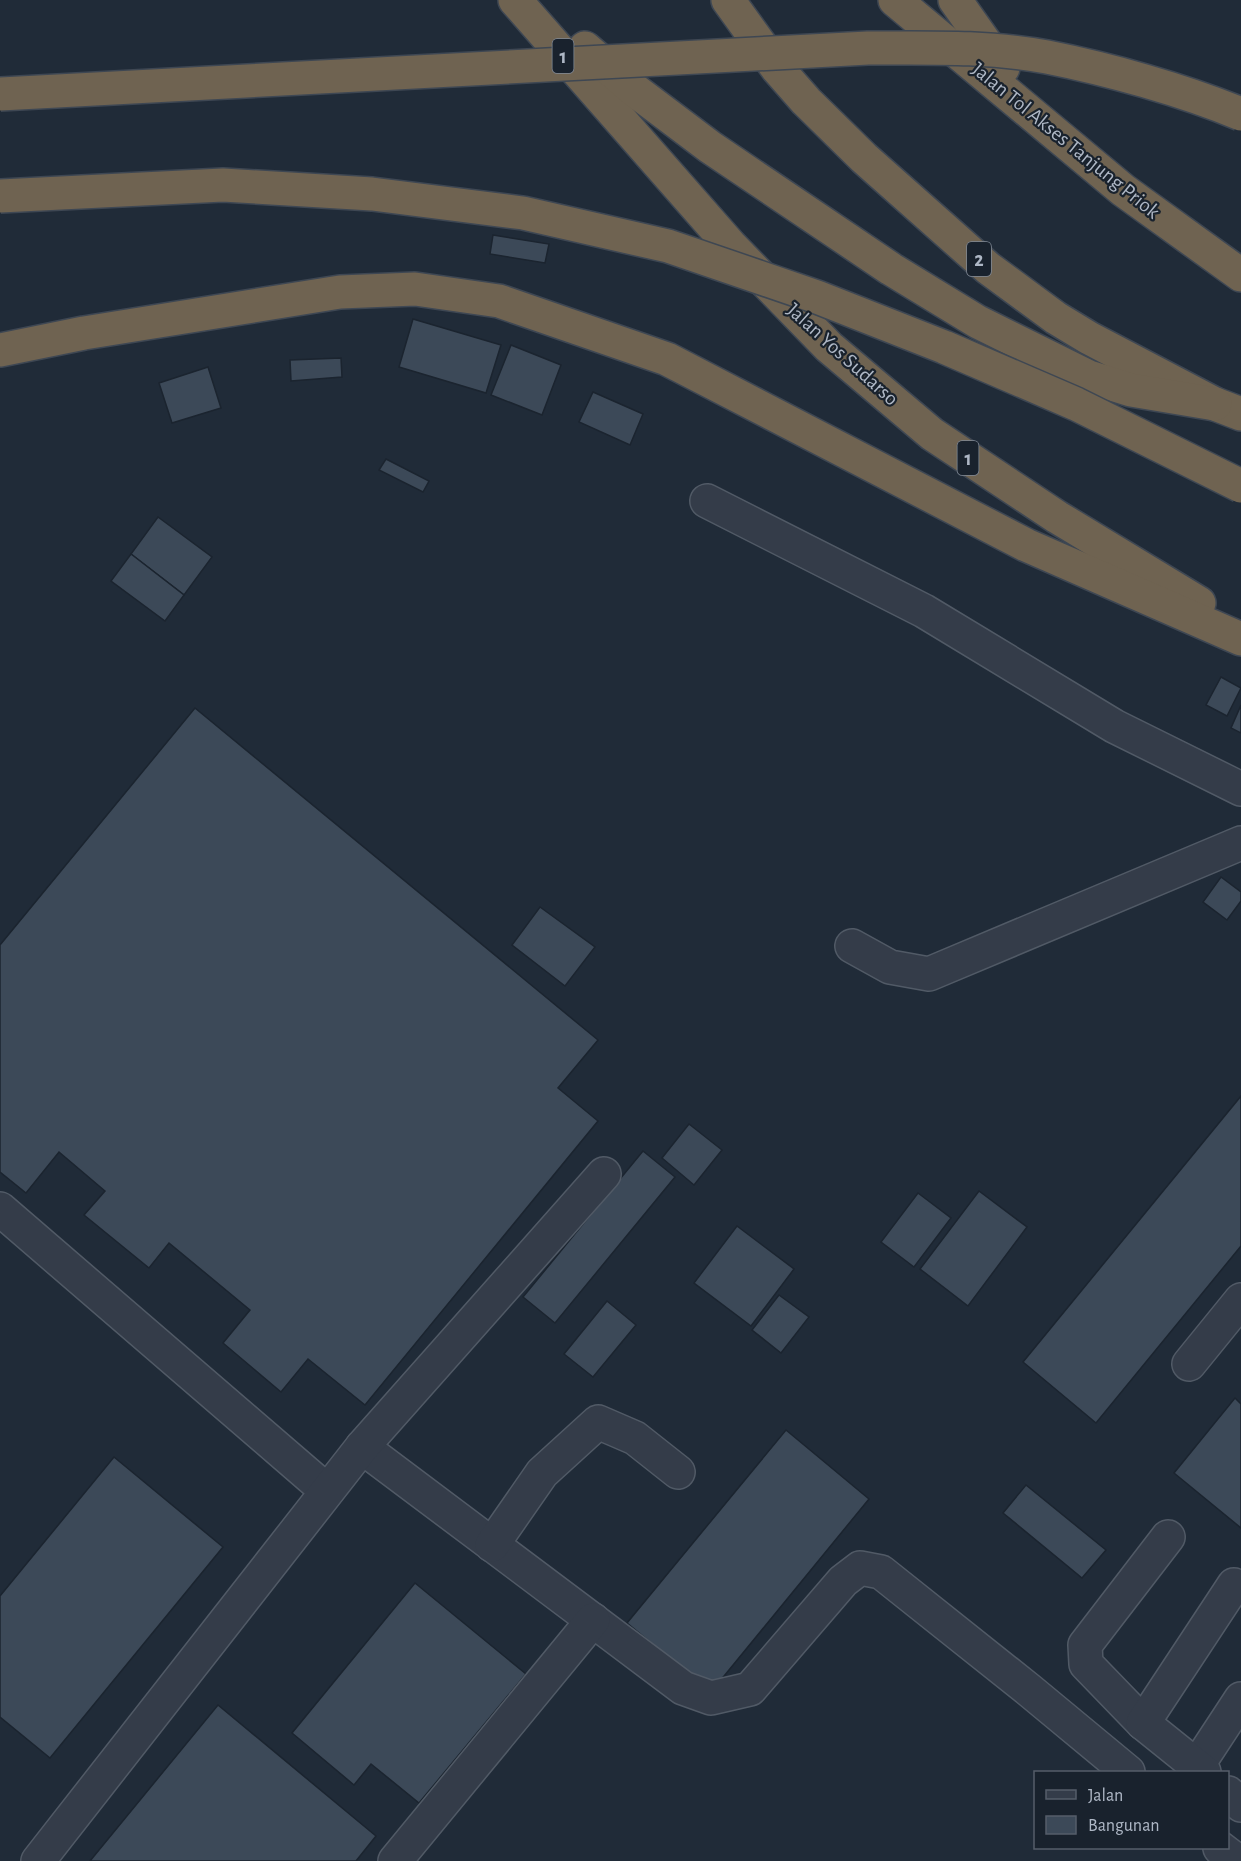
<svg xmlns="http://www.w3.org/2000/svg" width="1241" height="1861" font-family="'Alegreya Sans',sans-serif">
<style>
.building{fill:#3c4958;stroke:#1b242f;stroke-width:1.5}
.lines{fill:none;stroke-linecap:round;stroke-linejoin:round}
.minor-casing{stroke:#515a66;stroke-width:36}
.highway-casing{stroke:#3e4753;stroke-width:36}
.minor{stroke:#343c49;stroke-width:33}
.highway{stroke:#6f6351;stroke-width:33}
.highway-bridge-casing{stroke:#3e4753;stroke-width:36;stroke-linecap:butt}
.highway-bridge{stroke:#6f6351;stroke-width:33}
.labels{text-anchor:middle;stroke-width:4.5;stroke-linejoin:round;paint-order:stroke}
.shield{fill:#19222d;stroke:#818a97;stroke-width:1.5}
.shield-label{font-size:20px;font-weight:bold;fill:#aeb7c5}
.street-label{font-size:21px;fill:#aeb7c5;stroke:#19222d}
</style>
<rect width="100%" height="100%" fill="#202b38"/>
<g class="building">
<path d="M493 235 549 244 545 263 490 254Z"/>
<path d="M413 319 501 345 486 393 399 367Z"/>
<path d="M511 345 561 365 542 415 491 395Z"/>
<path d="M341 358 342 377 291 381 290 360Z"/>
<path d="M208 367 221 408 172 423 159 383Z"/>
<path d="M593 392 643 414 630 445 579 422Z"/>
<path d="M386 459 429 481 423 492 379 470Z"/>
<path d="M158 517 212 557 184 595 131 554Z"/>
<path d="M131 554 184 595 165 621 111 581Z"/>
<path d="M1221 677 1241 688 1227 716 1206 705Z"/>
<path d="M1241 705V733L1231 728Z"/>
<path d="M195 708 598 1040 558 1088 598 1121 365 1405 308 1359 281 1392 223 1343 250 1310 169 1243 149 1268 84 1215 105 1191 59 1152 26 1193 0 1172V945Z"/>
<path d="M1221 877 1241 892V901L1227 920 1203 902Z"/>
<path d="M540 907 595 947 565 986 512 945Z"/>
<path d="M1241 1096V1246L1096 1423 1023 1362Z"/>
<path d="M689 1124 722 1150 694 1185 662 1158Z"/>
<path d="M643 1151 675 1177 555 1323 523 1297Z"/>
<path d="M979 1191 1027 1227 968 1306 920 1269Z"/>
<path d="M918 1193 951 1218 914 1267 881 1242Z"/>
<path d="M737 1226 794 1269 751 1326 694 1283Z"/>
<path d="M779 1295 809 1317 781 1353 752 1330Z"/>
<path d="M607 1301 636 1325 593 1377 564 1354Z"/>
<path d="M1235 1398 1241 1404V1528L1174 1473Z"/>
<path d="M786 1430 869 1499 711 1692 627 1623Z"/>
<path d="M114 1457 223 1547 50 1758 0 1717V1596Z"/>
<path d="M1026 1485 1106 1550 1082 1578 1003 1513Z"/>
<path d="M415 1583 526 1674 419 1803 371 1764 354 1785 292 1733Z"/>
<path d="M218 1705 376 1836 356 1861H90Z"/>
</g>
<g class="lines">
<defs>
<g id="minor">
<path d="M707 501 924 611 1114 726 1241 789"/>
<path d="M852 946 890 967 929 974 1241 843"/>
<path d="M0 1209 327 1491"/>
<path d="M1189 1364 1241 1300"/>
<path d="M362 1447 683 1688 711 1698 750 1689 843 1581 860 1568 881 1572 1029 1690 1128 1772"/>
<path d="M492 1545 542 1473 598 1422 635 1438 678 1472"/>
<path d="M1143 1723 1086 1664 1085 1645 1168 1537"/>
<path d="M1197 1766 1241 1699"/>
<path d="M1204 1772 1143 1723 1234 1585"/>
<path d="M1228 1793 1241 1805"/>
<path d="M1220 1848 1237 1861"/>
<path d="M38 1861 362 1447 604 1174"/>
<path d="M395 1861 593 1620"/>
</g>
<g id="highway">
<path d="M515 0 730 245 829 347 932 434 1057 517 1199 603"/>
<path d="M728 0 777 68 806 101 864 158 988 268 1056 318 1089 338 1215 404 1241 414"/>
<path d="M895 0 1123 190 1241 275"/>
<path d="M955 0 1003 68"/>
<path d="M585 48 633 89 710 147 891 269 978 322 1089 377 1131 390 1215 404"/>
<path d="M0 350 84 333 340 292 415 289 499 301 667 359 1026 545 1241 639"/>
</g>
</defs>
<use href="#minor" class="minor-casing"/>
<use href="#highway" class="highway-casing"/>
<use href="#minor" class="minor"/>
<use href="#highway" class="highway"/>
<defs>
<g id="highway-bridge">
<path d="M0 94 868 48C927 48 988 46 1047 57 1108 69 1183 90 1241 114"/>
<path d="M0 196 223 185 372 194 523 213 668 246 817 297 944 347 1076 404 1241 486"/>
</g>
</defs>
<use href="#highway-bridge" class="highway-bridge-casing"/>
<use href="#highway-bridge" class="highway-bridge"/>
</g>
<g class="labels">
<g class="shield">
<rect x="552.5" y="39" width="21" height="34" rx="4.5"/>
<rect x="967" y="242" width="24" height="34" rx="4.5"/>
<rect x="957.5" y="441" width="21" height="34" rx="4.5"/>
</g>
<g class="shield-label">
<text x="563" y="63">1</text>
<text x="979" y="266">2</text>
<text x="968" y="465">1</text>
</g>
<g class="street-label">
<text transform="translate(1066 140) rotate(39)" y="7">Jalan Tol Akses Tanjung Priok</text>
<text transform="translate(843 354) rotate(42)" y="7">Jalan Yos Sudarso</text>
</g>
</g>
<rect x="1034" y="1771" width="195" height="78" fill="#19222d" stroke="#555e6a" stroke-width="1.5"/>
<rect x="1046" y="1790" width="30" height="9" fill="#343c49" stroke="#555e6a" stroke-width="1.5"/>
<text x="1088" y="1801" font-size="18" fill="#aeb7c5">Jalan</text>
<rect x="1046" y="1816" width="30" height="18" fill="#3c4958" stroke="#555e6a" stroke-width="1.5"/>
<text x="1088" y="1831" font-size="18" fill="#aeb7c5">Bangunan</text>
</svg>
